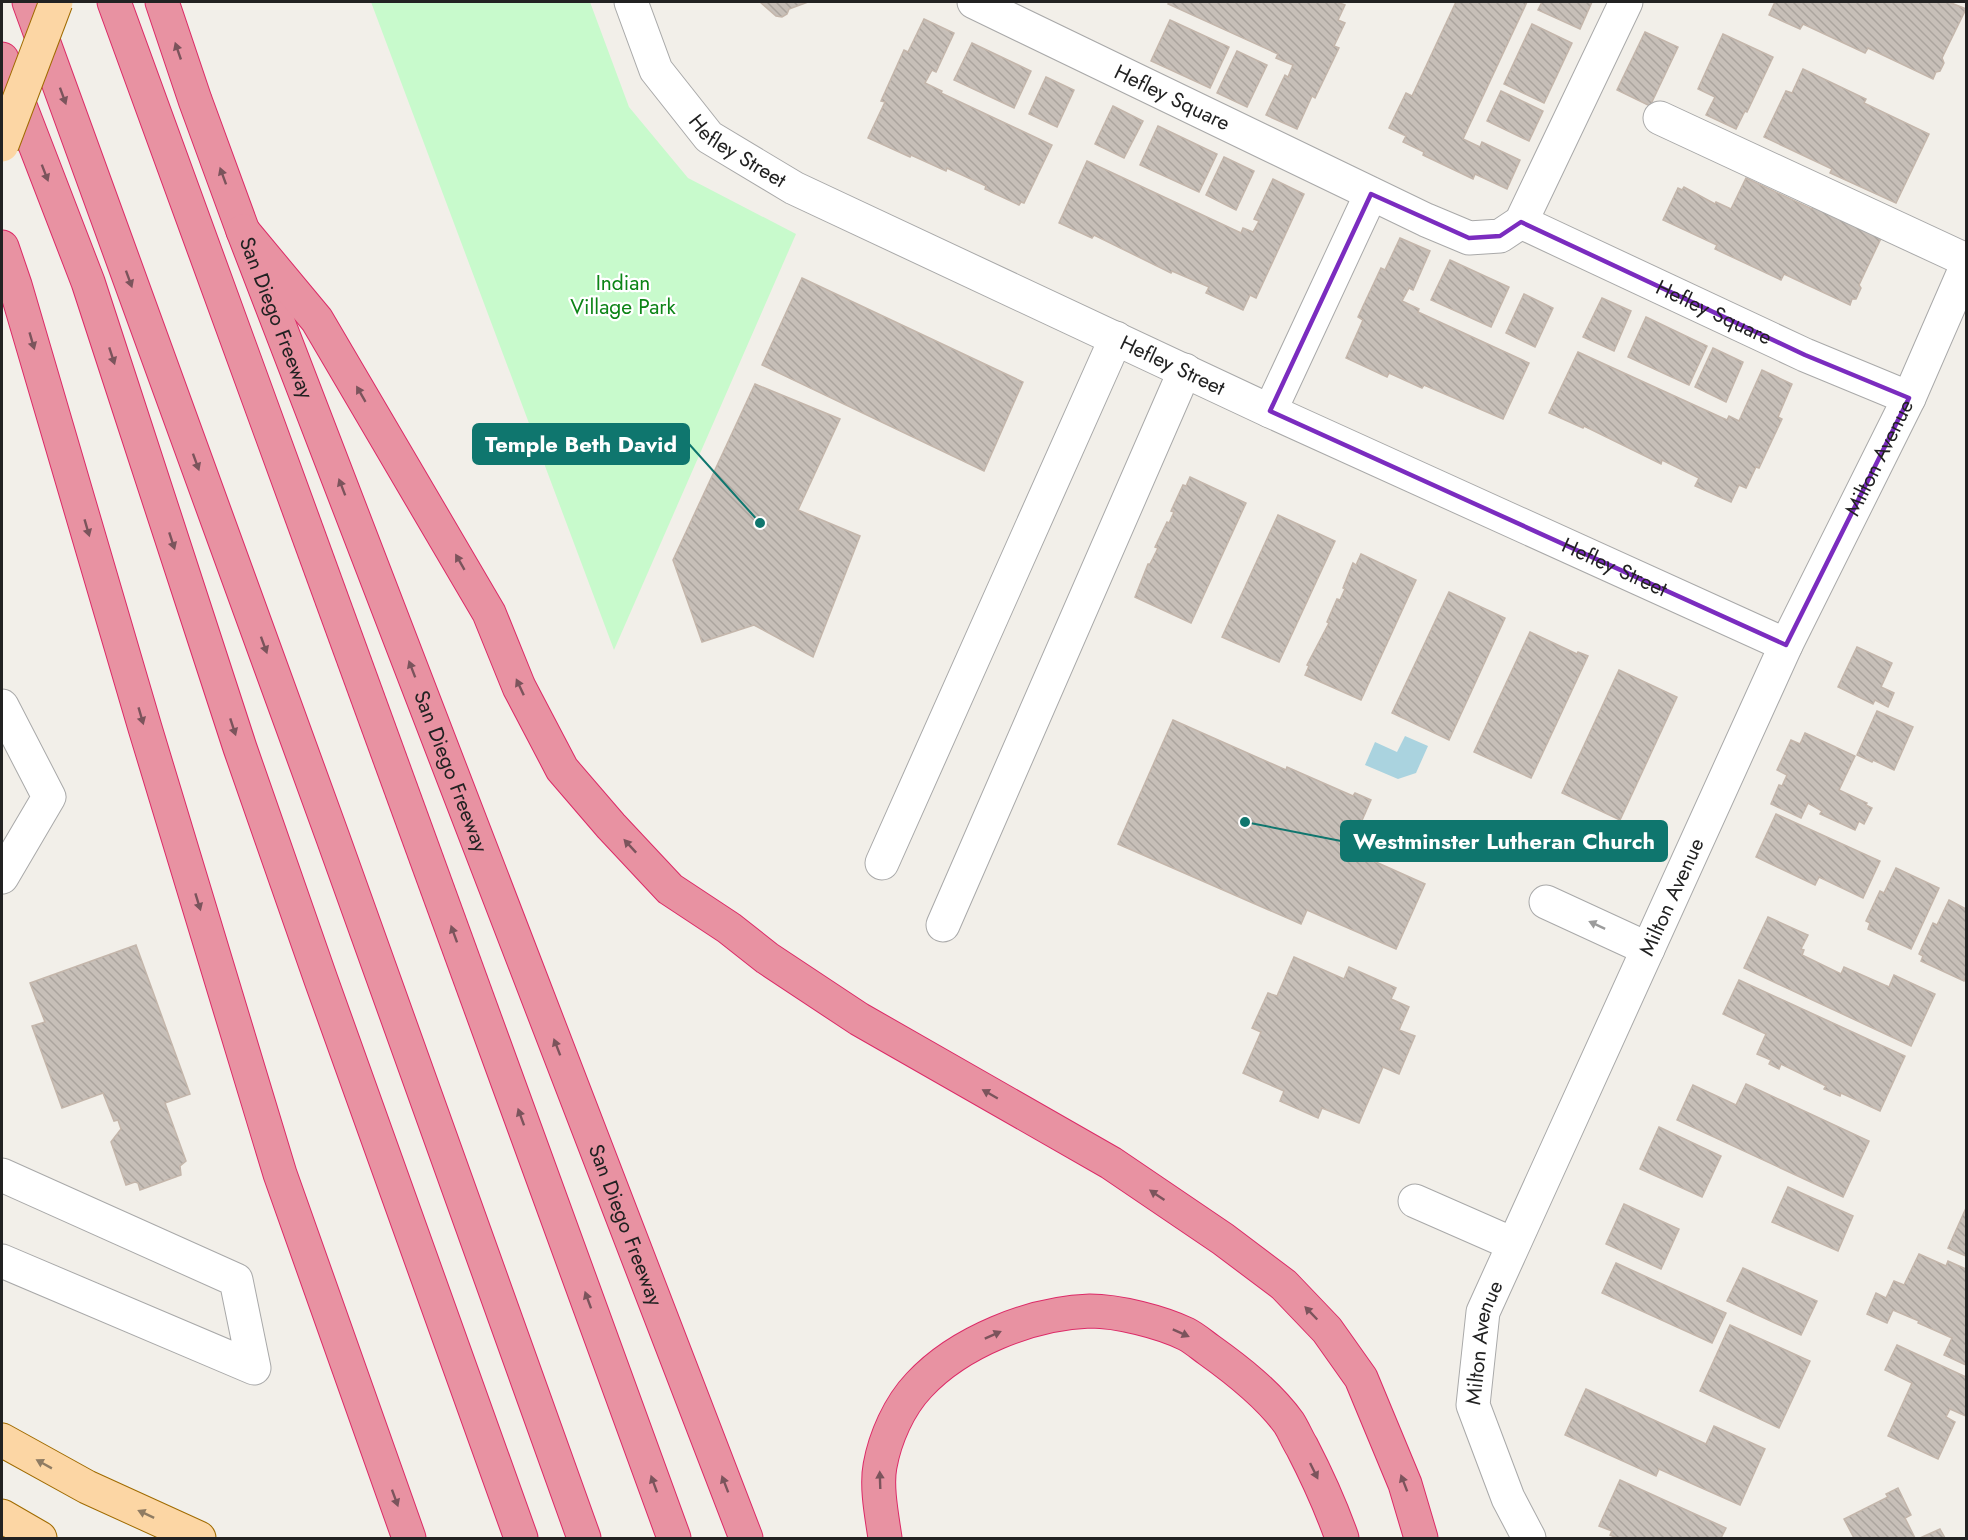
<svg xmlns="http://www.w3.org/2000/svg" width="1968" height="1540" font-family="Jost,sans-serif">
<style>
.park{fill:#c8facc}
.water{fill:#aad3df}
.building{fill:url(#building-back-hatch);stroke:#c4b6ab;stroke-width:1.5}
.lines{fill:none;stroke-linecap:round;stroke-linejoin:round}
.minor-casing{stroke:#a9a9a9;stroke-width:35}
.major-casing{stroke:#a06b00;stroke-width:35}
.highway-casing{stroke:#dc2a67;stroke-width:35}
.minor{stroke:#fff;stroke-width:33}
.major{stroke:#fcd6a4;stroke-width:33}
.highway{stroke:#e892a2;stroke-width:33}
.major-bridge-casing{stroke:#a06b00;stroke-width:35;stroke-linecap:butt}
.major-bridge{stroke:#fcd6a4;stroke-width:33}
.oneway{fill:#7b545c}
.oneway2{fill:#9c9c9c}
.oneway3{fill:#8f7c63}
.marked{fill:none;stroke:#7b2cbf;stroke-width:4.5;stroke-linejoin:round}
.labels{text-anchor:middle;stroke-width:4.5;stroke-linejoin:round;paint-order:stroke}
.street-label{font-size:21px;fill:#222;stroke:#fff}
.park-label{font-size:21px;fill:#0c8416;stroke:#fff}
.leader{fill:none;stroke:#0f766e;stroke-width:2}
.callout-dot{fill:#0f766e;stroke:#fff;stroke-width:2}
.callout{fill:#0f766e;stroke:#0f766e;stroke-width:2}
.callout-label{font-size:22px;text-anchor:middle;font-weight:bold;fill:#fff}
</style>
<defs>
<pattern id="building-back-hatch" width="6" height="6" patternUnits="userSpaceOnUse" patternTransform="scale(1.5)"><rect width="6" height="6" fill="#c7bfb8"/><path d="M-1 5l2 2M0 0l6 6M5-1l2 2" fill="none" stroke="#aba49e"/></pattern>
</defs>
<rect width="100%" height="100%" fill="#f2efe9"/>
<path class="park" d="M371 2H590L629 107 688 178 796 234 614 650Z"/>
<path class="water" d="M1405 736 1428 746 1416 773 1398 779 1365 765 1375 742 1397 752Z"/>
<g class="building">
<path d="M760 2H808L789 9 787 14 782 17 776 16Z"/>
<path d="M1169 2H1337L1345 5 1338 20 1345 23 1334 46 1339 48 1315 98 1312 96 1297 129 1266 115 1285 75 1288 77 1293 65 1276 58 1278 54 1168 4Z"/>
<path d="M1456 2H1527L1463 139 1480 147 1482 142 1520 160 1507 189 1475 174 1473 179 1423 155 1424 152 1403 142 1406 136 1389 128 1406 93 1412 96Z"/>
<path d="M1542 2H1592L1580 29 1538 10Z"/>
<path d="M1775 2H1949L1966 9 1942 58 1944 63 1940 71 1936 72 1933 79 1868 48 1865 53 1803 24 1800 29 1769 15Z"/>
<path d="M924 19 954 33 936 72 932 70 925 83 942 91 941 93 1052 145 1024 203 1021 202 1019 205 985 189 986 186 947 168 946 171 911 155 910 157 868 138 885 102 881 101 904 50 908 52Z"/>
<path d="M1170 20 1229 47 1210 88 1151 61Z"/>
<path d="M1532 24 1572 43 1544 103 1504 84Z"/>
<path d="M1645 32 1678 47 1650 106 1617 90Z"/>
<path d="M1723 34 1773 57 1747 112 1745 111 1736 129 1706 115 1715 97 1698 89Z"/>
<path d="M972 43 1031 71 1014 108 954 80Z"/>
<path d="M1237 51 1267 65 1247 107 1217 93Z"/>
<path d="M1803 69 1866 99 1864 103 1929 134 1896 203 1830 173 1832 169 1764 137 1786 91 1792 93Z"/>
<path d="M1046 77 1074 90 1057 127 1029 114Z"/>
<path d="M1501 91 1543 111 1529 141 1487 121Z"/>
<path d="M1113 106 1143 121 1124 158 1095 144Z"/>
<path d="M1158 126 1217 154 1199 192 1140 165Z"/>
<path d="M1224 157 1254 171 1236 210 1206 195Z"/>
<path d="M1087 161 1241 233 1243 228 1253 232 1259 221 1254 219 1273 179 1304 194 1256 298 1250 295 1243 310 1206 293 1209 287 1172 271 1171 273 1094 235 1092 238 1059 223Z"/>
<path d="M1746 178 1812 209 1814 203 1883 234 1859 285 1861 288 1856 299H1852L1850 305 1784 274 1781 280 1715 249 1717 245 1663 220 1678 188 1682 190 1684 187 1715 204 1716 202 1731 209Z"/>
<path d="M1400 238 1430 251 1413 290 1409 288 1402 301 1419 309 1418 312 1529 363 1503 419 1424 385 1422 388 1389 373 1387 377 1346 358 1363 320 1358 317 1381 268 1385 270Z"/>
<path d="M1450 260 1509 287 1491 327 1431 300Z"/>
<path d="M802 278 1023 382 984 471 762 365Z"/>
<path d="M1524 294 1553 308 1535 347 1506 333Z"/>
<path d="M1602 298 1631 311 1614 351 1583 337Z"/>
<path d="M1646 317 1707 346 1689 385 1628 357Z"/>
<path d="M1713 348 1743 362 1726 402 1695 387Z"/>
<path d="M1578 352 1727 420 1729 416 1739 421 1762 370 1792 384 1778 417 1782 419 1759 468 1756 467 1746 488 1739 485 1731 502 1695 486 1699 478 1662 460 1661 464 1584 426 1583 428 1549 413Z"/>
<path d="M755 384 840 419 798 510 860 536 813 657 754 625 702 642 673 560Z"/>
<path d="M1190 477 1246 503 1191 623 1135 597 1148 564H1150L1158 548 1155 547 1167 522 1169 523 1174 512 1171 511 1183 485 1186 486Z"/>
<path d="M1278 515 1335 541 1279 662 1222 637Z"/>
<path d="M1361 554 1416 580 1361 700 1305 675 1309 666 1307 665 1329 623 1327 622 1337 599 1340 600 1345 589 1343 588 1353 563 1356 565Z"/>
<path d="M1449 592 1505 618 1449 740 1392 713Z"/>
<path d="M1530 632 1577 654 1578 652 1588 656 1531 778 1474 752Z"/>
<path d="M1857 647 1892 663 1881 687 1894 693 1888 707 1875 700 1873 704 1838 687Z"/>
<path d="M1619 670 1677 697 1620 820 1562 793Z"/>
<path d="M1877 711 1913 727 1894 770 1873 760 1872 762 1857 755Z"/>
<path d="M1173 720 1286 770 1287 767 1353 796 1355 793 1371 800 1349 850 1425 884 1396 949 1307 910 1301 924 1118 844Z"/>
<path d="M1805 733 1855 756 1839 790 1867 803 1866 805 1872 808 1864 824 1859 821 1855 830 1820 814 1822 811 1808 803 1801 818 1771 804 1779 785 1782 786 1787 775 1777 770 1791 740 1800 744Z"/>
<path d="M1776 814 1880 861 1863 898 1819 877 1815 885 1756 857Z"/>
<path d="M1896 868 1939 888 1911 949 1868 929 1870 923 1866 921 1880 891 1884 893Z"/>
<path d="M1949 900 1966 909V976L1964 981 1921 961 1923 956 1919 954 1933 923 1937 925Z"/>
<path d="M1768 917 1808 935 1801 949 1804 950 1802 955 1841 974 1844 967 1889 987 1894 975 1935 994 1911 1046 1744 968Z"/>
<path d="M136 945 190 1094 165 1103 186 1161 180 1166 181 1175 140 1190 138 1183 135 1182 126 1185 111 1142 121 1129 118 1120 114 1121 103 1093 62 1108 32 1026 45 1022 30 983Z"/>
<path d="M1294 957 1344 979 1349 967 1396 988 1391 999 1409 1007 1399 1030 1415 1036 1399 1074 1383 1067 1359 1123 1322 1108 1318 1118 1280 1101 1284 1091 1243 1073 1261 1032 1252 1028 1268 993 1277 996Z"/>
<path d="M1739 980 1905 1056 1880 1111 1841 1093 1840 1096 1824 1089 1826 1086 1781 1064 1779 1069 1769 1064 1771 1060 1757 1054 1766 1034 1723 1014Z"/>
<path d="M1746 1084 1869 1141 1843 1197 1677 1120 1693 1085 1736 1105Z"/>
<path d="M1659 1127 1721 1156 1702 1197 1640 1169Z"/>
<path d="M1788 1187 1853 1216 1838 1251 1772 1222Z"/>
<path d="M1624 1204 1679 1229 1661 1269 1606 1244Z"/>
<path d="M1966 1208V1256L1948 1248Z"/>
<path d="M1919 1254 1946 1266 1948 1261 1966 1269V1365L1944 1355 1952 1338 1918 1323 1919 1321 1893 1310 1887 1323 1867 1314 1876 1293 1886 1298 1894 1281 1904 1285Z"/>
<path d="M1616 1263 1726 1313 1712 1343 1602 1293Z"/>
<path d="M1743 1268 1817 1301 1801 1335 1727 1301Z"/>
<path d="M1730 1325 1810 1361 1779 1428 1700 1391Z"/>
<path d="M1897 1345 1966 1377V1416L1950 1409 1946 1417 1955 1422 1938 1459 1888 1436 1912 1383 1885 1370Z"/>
<path d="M1586 1389 1706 1444 1714 1426 1765 1449 1740 1505 1659 1469 1656 1476 1565 1435Z"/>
<path d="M1620 1480 1726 1528 1721 1538H1617L1610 1535 1612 1531 1599 1526Z"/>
<path d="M1898 1488 1911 1515 1905 1518 1915 1538H1854L1844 1519 1888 1497 1886 1494Z"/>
<path d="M1940 1529 1945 1538H1920Z"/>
</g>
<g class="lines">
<defs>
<g id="minor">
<path id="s1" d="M631 2 656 70 709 137 794 188 1270 411 1786 645"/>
<path id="s2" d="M974 2 1426 220 1469 238 1500 236 1521 222 1626 2"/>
<path d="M1660 118 1966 260"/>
<path id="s3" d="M1521 222 1805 355 1909 398"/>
<path d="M1270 411 1371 194"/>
<path d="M2 706 49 797 2 877"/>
<path d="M882 863 1116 338"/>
<path d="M1546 902 1648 949"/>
<path d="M943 925 1185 370"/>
<path d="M2 1175 236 1280 254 1368 2 1261"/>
<path d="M1415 1201 1513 1244"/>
<path id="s4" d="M1529 1538 1508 1498 1473 1405 1483 1312 1786 645 1909 398 1966 267"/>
</g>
<g id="major">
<path d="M2 1440 87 1487 199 1538"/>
<path d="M2 1516 40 1538"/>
</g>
<g id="highway">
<path d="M29 2 333 838 584 1538"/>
<path d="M114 2 674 1538"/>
<path id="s5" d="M162 2 195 100 243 231 746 1538"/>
<path d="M2 59 88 282 240 748 321 980 521 1538"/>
<path d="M243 231 317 320 489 613 519 687 562 769 611 826 670 889 729 928 767 958 859 1019 1111 1163 1223 1239 1284 1285 1327 1330 1361 1378 1405 1484 1421 1538"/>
<path d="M2 247 15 285 145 728 280 1174 409 1538"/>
<path d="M885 1538C882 1517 876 1487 880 1466 885 1438 899 1406 919 1385 959 1342 1031 1313 1090 1311 1118 1311 1161 1322 1186 1334 1194 1338 1202 1345 1209 1350 1237 1370 1268 1394 1289 1423 1294 1431 1297 1439 1302 1447 1317 1476 1331 1507 1342 1538"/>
</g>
</defs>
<use href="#minor" class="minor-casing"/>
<use href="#major" class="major-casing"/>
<use href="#highway" class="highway-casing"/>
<use href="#minor" class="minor"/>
<use href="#major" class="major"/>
<use href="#highway" class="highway"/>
<defs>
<path id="major-bridge" d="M2 145 56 2"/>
</defs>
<use href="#major-bridge" class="major-bridge-casing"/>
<use href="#major-bridge" class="major-bridge"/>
</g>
<defs><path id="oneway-solid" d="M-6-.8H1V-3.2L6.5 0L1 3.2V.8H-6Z" transform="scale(1.5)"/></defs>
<g class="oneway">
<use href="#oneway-solid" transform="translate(178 51) rotate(-109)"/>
<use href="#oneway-solid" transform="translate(63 96) rotate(70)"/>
<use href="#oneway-solid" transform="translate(45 173) rotate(69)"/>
<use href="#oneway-solid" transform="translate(223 176) rotate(-110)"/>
<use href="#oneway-solid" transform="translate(129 279) rotate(70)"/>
<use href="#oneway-solid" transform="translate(32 341) rotate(74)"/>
<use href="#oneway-solid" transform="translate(112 356) rotate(72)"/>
<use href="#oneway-solid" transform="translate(361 394) rotate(-120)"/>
<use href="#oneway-solid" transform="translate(196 462) rotate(70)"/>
<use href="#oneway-solid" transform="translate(342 487) rotate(-111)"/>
<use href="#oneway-solid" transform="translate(87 528) rotate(74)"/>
<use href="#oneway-solid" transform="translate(172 541) rotate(72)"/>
<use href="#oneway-solid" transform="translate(460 562) rotate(-120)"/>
<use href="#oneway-solid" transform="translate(264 645) rotate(70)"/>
<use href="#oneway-solid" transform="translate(412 669) rotate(-111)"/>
<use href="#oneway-solid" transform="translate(520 687) rotate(-115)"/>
<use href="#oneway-solid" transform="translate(141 716) rotate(74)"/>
<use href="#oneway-solid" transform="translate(233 727) rotate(72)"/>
<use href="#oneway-solid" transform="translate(630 846) rotate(-133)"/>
<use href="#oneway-solid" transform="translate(198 902) rotate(73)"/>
<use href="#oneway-solid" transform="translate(454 934) rotate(-110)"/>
<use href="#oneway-solid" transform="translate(557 1047) rotate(-111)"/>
<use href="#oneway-solid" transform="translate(990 1094) rotate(-150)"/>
<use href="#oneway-solid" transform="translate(521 1117) rotate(-110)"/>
<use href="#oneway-solid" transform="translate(1157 1195) rotate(-146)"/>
<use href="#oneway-solid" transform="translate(588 1300) rotate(-110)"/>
<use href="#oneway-solid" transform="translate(1311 1313) rotate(-134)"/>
<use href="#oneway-solid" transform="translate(1181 1333) rotate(24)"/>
<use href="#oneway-solid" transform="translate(993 1335) rotate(-24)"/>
<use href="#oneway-solid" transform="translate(1314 1471) rotate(64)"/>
<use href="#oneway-solid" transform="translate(880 1480) rotate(-92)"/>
<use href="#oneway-solid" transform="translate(1404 1483) rotate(-111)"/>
<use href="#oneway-solid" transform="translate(654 1484) rotate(-110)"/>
<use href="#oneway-solid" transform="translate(725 1484) rotate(-111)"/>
<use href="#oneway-solid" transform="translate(395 1498) rotate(70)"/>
</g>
<use class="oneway2" href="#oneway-solid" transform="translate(1597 925) rotate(-155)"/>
<g class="oneway3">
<use href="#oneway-solid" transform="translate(44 1464) rotate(-151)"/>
<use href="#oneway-solid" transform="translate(146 1514) rotate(-155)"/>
</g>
<path class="marked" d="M1371 194 1469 238 1500 236 1521 222 1805 355 1909 398 1786 645 1270 411Z"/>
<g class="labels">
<g class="street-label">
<text dy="7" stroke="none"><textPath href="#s2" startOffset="220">Hefley Square</textPath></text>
<text dy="7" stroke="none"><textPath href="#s1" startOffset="189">Hefley Street</textPath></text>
<text dy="7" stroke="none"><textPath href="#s3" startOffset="213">Hefley Square</textPath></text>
<text dy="7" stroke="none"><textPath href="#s5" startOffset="336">San Diego Freeway</textPath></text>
<text dy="7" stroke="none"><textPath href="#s1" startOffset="675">Hefley Street</textPath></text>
<text dy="7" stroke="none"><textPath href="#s4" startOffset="1180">Milton Avenue</textPath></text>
<text dy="7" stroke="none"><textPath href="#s1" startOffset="1161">Hefley Street</textPath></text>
<text dy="7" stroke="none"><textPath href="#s5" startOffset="822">San Diego Freeway</textPath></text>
<text dy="7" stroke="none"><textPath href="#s4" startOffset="694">Milton Avenue</textPath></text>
<text dy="7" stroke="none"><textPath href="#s5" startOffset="1308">San Diego Freeway</textPath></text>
<text dy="7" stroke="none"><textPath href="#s4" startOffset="208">Milton Avenue</textPath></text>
</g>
<g class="park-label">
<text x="623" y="290">Indian<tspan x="623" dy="24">Village Park</tspan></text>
</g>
</g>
<path class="leader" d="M760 523L689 444M1245 822L1341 841"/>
<g class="callout-dot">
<circle cx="760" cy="523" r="6"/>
<circle cx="1245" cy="822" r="6"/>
</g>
<g class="callout">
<rect x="473" y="424" width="216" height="40" rx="6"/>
<rect x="1341" y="821" width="326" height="40" rx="6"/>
</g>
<g class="callout-label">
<text x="581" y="452">Temple Beth David</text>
<text x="1504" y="849">Westminster Lutheran Church</text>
</g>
<rect width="1968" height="1540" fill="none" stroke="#222222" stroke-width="6"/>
</svg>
